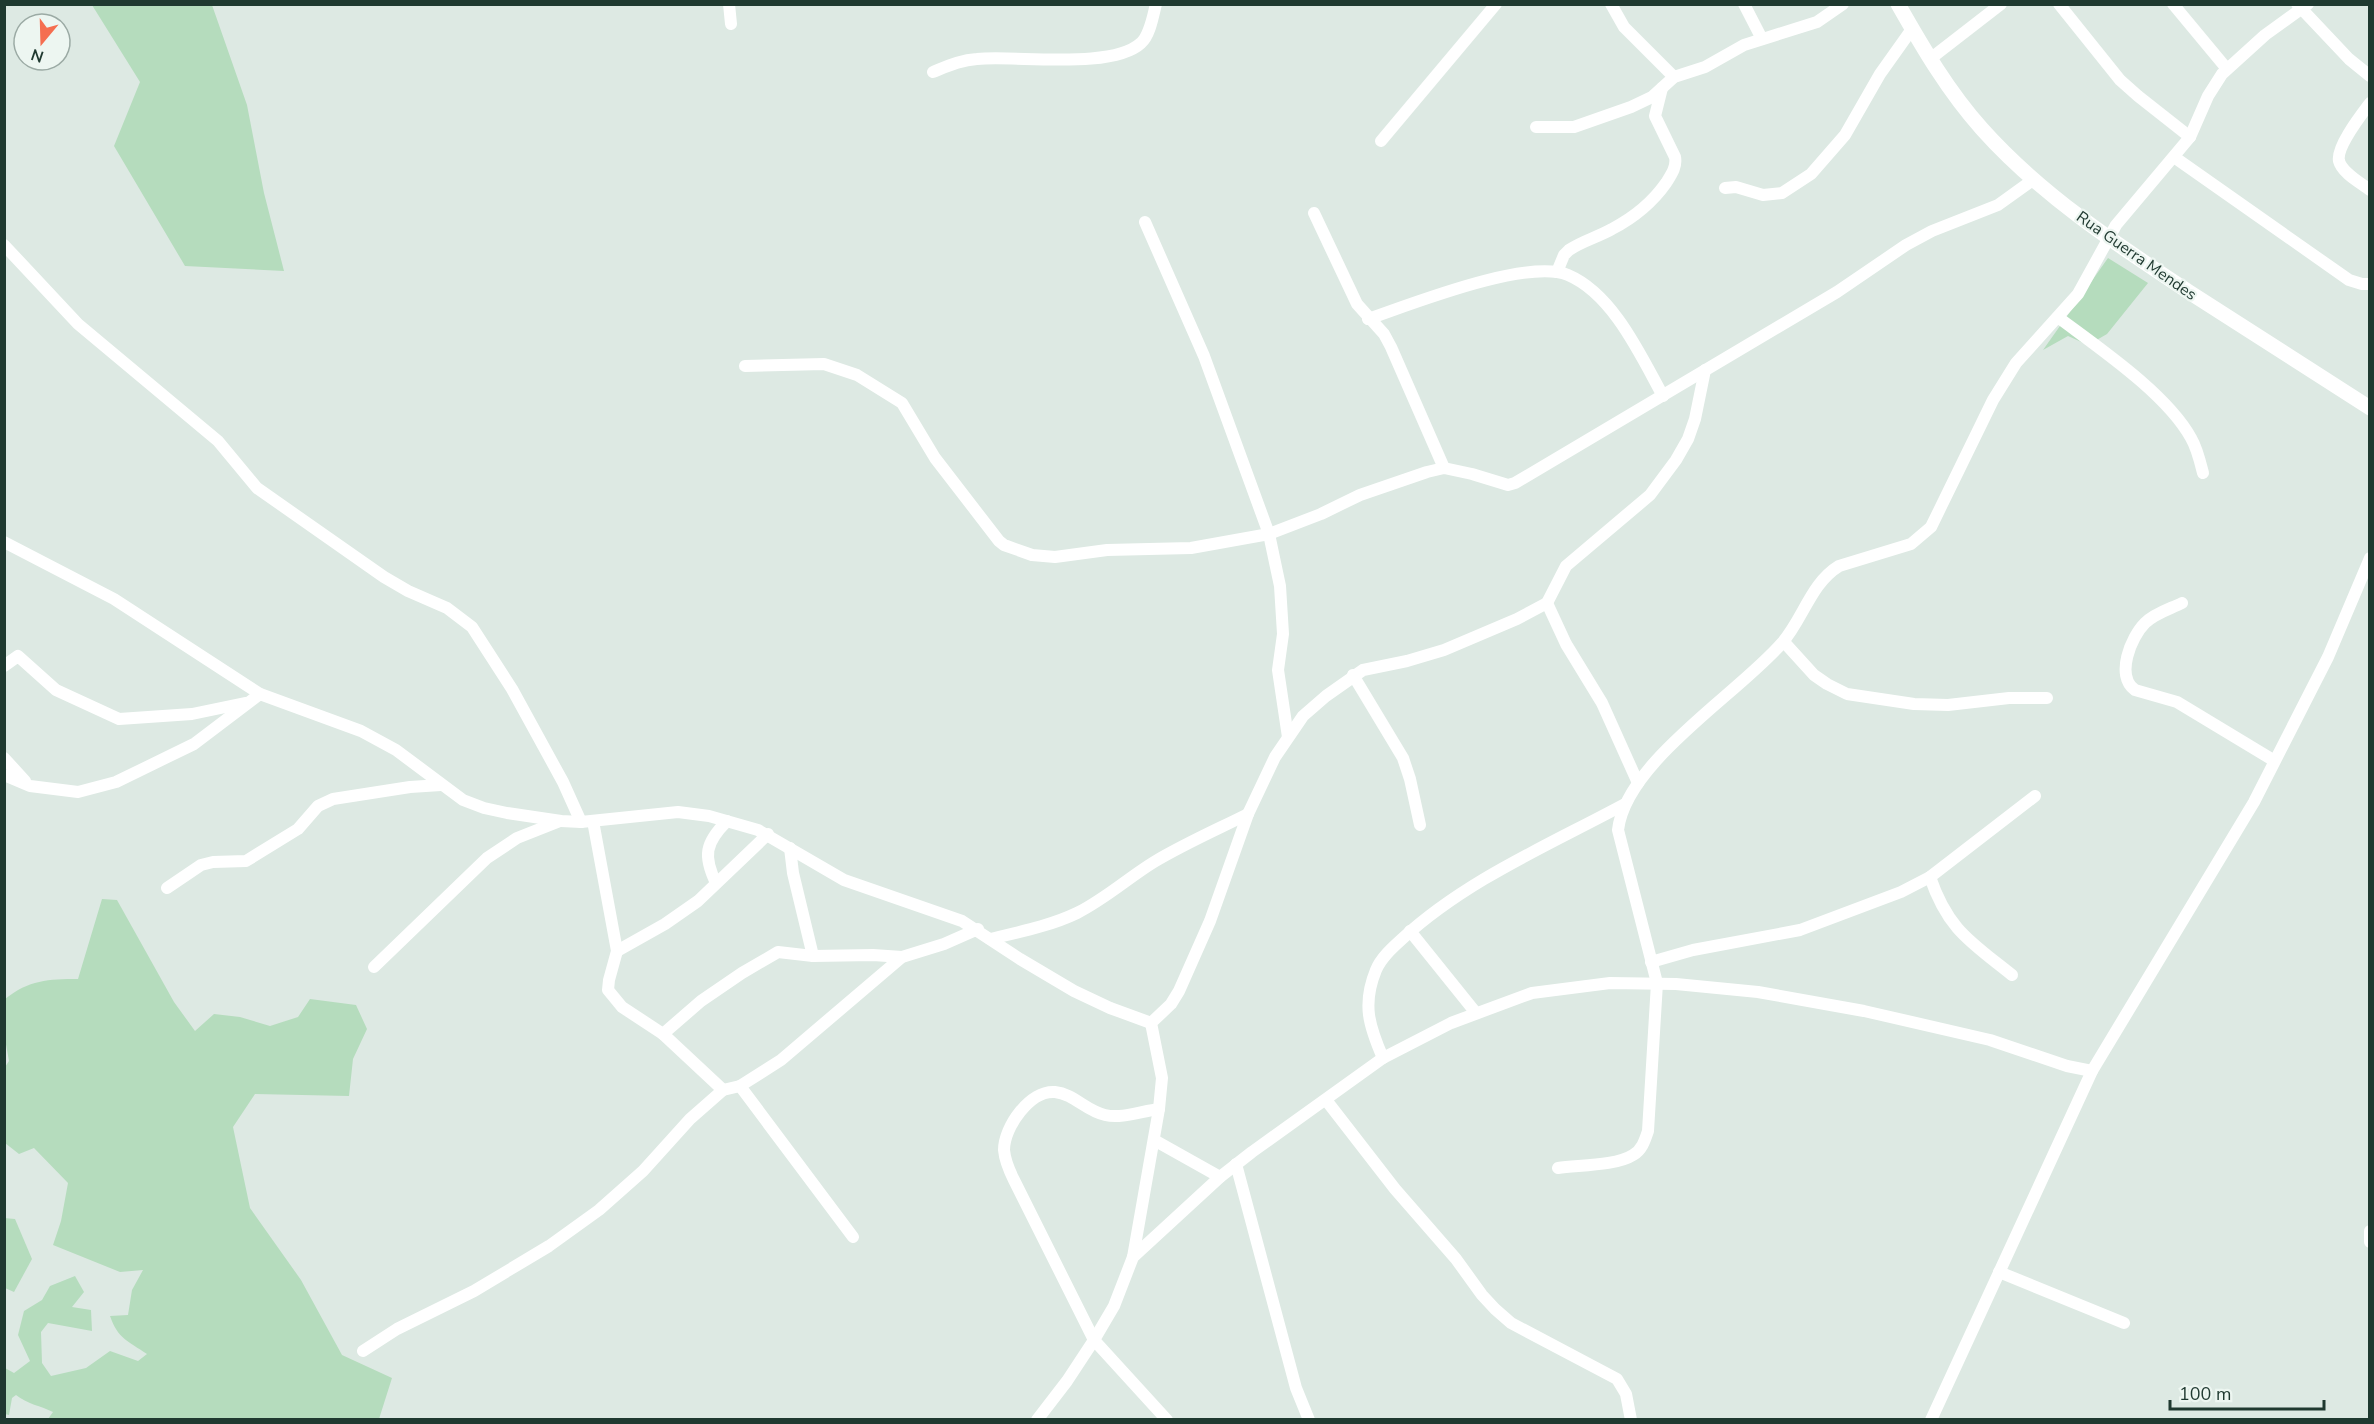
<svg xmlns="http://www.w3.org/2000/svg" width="2374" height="1424" font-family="'Nunito Sans',sans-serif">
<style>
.green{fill:#b5dcbd}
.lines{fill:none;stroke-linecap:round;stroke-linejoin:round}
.minor{stroke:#fff;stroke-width:12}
.tertiary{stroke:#fff;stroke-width:15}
.labels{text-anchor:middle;stroke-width:4.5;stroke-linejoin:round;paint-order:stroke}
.street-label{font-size:16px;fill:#1f3930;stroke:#edf6f1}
</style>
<rect width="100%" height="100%" fill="#dde9e3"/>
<g class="green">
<path d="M92 5H212L247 105 264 193 284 271 185 266 114 146 140 82Z"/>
<path d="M2108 258 2148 283 2107 334 2088 345 2068 336 2043 350Z"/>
<path d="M102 899 117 900 174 1002 195 1031 214 1014 240 1017 270 1026 298 1017 310 999 356 1005 367 1029 353 1059 349 1096 255 1094 233 1127 250 1208 301 1280 342 1355 392 1378 379 1419H48L53 1412C41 1406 27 1404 16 1395L12 1398 9 1415 5 1414V1368L14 1373 30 1361 18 1335 24 1311 42 1300 50 1286 75 1276 84 1292 72 1307 91 1310 92 1331 48 1323 41 1332 42 1363 51 1376 86 1368 110 1351 138 1361 147 1354C128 1341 118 1339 110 1316L128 1315 132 1290 143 1270 120 1272 53 1245 61 1221 68 1183 34 1148 19 1154 5 1143V1067L9 1061 5 1039V999C29 980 48 979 78 979Z"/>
<path d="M4 1218 15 1219 32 1259 14 1292 5 1288Z"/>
</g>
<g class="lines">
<g class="minor">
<path d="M729 4 731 24"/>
<path d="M1611 4 1624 27 1674 77"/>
<path d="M1744 4 1762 39"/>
<path d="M2059 4 2120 80 2138 96 2190 137"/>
<path d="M2173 4 2227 69"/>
<path d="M2297 4 2349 59 2370 76"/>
<path d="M1930 59 2001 4"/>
<path d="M933 72C948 66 961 60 977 59 1016 55 1112 70 1141 43 1150 35 1153 16 1156 4"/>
<path d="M2370 103C2361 115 2336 147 2339 161 2342 173 2361 183 2370 190"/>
<path d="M1536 127H1574L1631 107 1652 97 1674 77 1705 67 1744 45 1817 22 1843 4"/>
<path d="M1381 141 1496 4"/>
<path d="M2174 157 2349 280 2362 284H2370"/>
<path d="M1725 188 1736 187 1763 195 1782 193 1811 174 1845 135 1880 74 1912 29"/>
<path d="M1314 213 1357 304 1384 334 1391 347 1444 468"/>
<path d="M1145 222 1204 356 1269 534 1280 586 1283 634 1278 670 1288 737"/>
<path d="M4 245 78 324 218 441 257 488 384 577 408 591 447 608 472 627 512 689 563 782 581 822"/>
<path d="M1557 272 1564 255 1569 250C1582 241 1598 237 1612 229 1633 218 1652 203 1666 183 1671 175 1677 167 1675 157L1655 116 1662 88"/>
<path d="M2059 318C2099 348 2167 394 2191 438 2197 448 2200 461 2203 473"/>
<path d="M1368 319C1412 304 1527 258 1568 275 1613 294 1641 356 1663 396"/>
<path d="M745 366 824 364 857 375 902 403 935 458 999 541 1004 545 1032 555 1055 557 1107 550 1191 548 1269 534 1321 514 1360 495 1427 472 1444 468 1472 474 1508 485 1515 483 1837 292 1906 245 1932 231 1998 205 2034 179"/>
<path d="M4 542 114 599 260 694 361 731 396 750 463 800 484 808 507 813 561 821 581 822 678 812 709 816 758 830 844 880 962 921 1020 959 1074 991 1110 1008 1151 1023"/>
<path d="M1547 603 1566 644 1602 703 1638 783"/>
<path d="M2182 603C2170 609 2155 613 2145 623 2131 637 2115 676 2135 690L2177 702 2273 760"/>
<path d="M1784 642 1814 675 1827 684 1847 694 1914 704 1948 705 2009 698H2047"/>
<path d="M4 666 18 656 56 690 119 719 192 714 245 703"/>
<path d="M1353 675 1403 758 1410 779 1420 825"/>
<path d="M4 758 25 781"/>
<path d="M4 775 30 786 78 792 116 782 194 744 260 694"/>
<path d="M593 821 617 951 609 980 608 990 622 1007 663 1034 723 1090"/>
<path d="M790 848 793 873 813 956"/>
<path d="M1930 877C1948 930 1971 942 2012 975"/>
<path d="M716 883C703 856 705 843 727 821"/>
<path d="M167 888 201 865 213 862 246 861 298 829 318 806 333 799 410 787 441 785"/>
<path d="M1410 931 1476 1013"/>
<path d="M990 939C1019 932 1050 926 1077 913 1105 899 1128 878 1154 862 1184 844 1216 830 1248 814"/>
<path d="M617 951 665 924 698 901 768 834"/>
<path d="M1651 962 1693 950 1800 930 1901 892 1930 877 2035 796"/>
<path d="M374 967 487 858 517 838 560 821"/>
<path d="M663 1034 701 1001 742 973 778 952 813 956 873 955 902 957"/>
<path d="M1383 1058C1369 1026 1362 1004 1376 970 1381 958 1392 948 1402 939 1466 880 1549 845 1625 804"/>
<path d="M740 1086 853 1237"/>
<path d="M1326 1100 1395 1189 1456 1259 1482 1295 1495 1309 1511 1323 1617 1379 1626 1394 1631 1420"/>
<path d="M1159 1109C1142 1111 1122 1119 1105 1115 1086 1111 1074 1094 1055 1092 1030 1090 1004 1127 1004 1150 1005 1161 1009 1170 1014 1180L1094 1340 1167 1420"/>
<path d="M1154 1140 1220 1177"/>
<path d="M1236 1164 1296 1388 1309 1420"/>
<path d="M1558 1168C1578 1165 1616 1166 1633 1155 1642 1150 1645 1140 1648 1131L1657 983 1618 830C1626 762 1738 694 1782 643 1803 619 1811 583 1839 566L1911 544 1931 527 1993 400 2016 363 2078 294 2116 225 2190 137 2208 96 2222 74 2265 35 2308 4"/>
<path d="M2370 1231V1242"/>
<path d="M1133 1257 1159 1109 1162 1078 1151 1023 1171 1004 1179 991 1210 921 1248 814 1275 757 1303 716 1326 696 1363 670 1407 661 1444 650 1517 619 1547 603 1566 566 1650 495 1676 460 1688 439 1695 419 1705 370"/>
<path d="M1999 1272 2124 1323"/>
<path d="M363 1351 397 1329 474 1291 549 1246 599 1210 643 1171 690 1119 723 1090 740 1086 781 1060 902 957 944 944 978 929"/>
<path d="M1037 1420 1067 1381 1094 1340 1114 1306 1133 1257 1220 1177 1252 1152 1383 1058 1451 1023 1532 993 1610 983 1676 984 1758 992 1864 1011 1990 1040 2067 1066 2092 1071"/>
<path d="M1931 1420 2092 1071 2254 802 2328 657 2370 558"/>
</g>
<path class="tertiary" d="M1898 4C1923 48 1948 91 1982 129 2041 195 2116 244 2189 292 2249 330 2309 369 2370 408"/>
</g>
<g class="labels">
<g class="street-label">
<text transform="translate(2137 255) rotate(35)" y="6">Rua Guerra Mendes</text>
</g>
</g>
<rect width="2374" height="1424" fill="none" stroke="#1f3930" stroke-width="12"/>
<g transform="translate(42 42) rotate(199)"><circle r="28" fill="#edf6f1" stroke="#9baaa4" stroke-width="1.5"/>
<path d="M0-4.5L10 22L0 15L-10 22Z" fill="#f56e50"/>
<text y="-9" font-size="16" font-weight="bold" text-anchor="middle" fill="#1f3930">N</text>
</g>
<path d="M2170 1400v9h154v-9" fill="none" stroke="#1f3930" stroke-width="3"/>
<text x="2179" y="1400" font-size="18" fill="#1f3930" stroke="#edf6f1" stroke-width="4.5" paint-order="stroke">100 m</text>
</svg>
